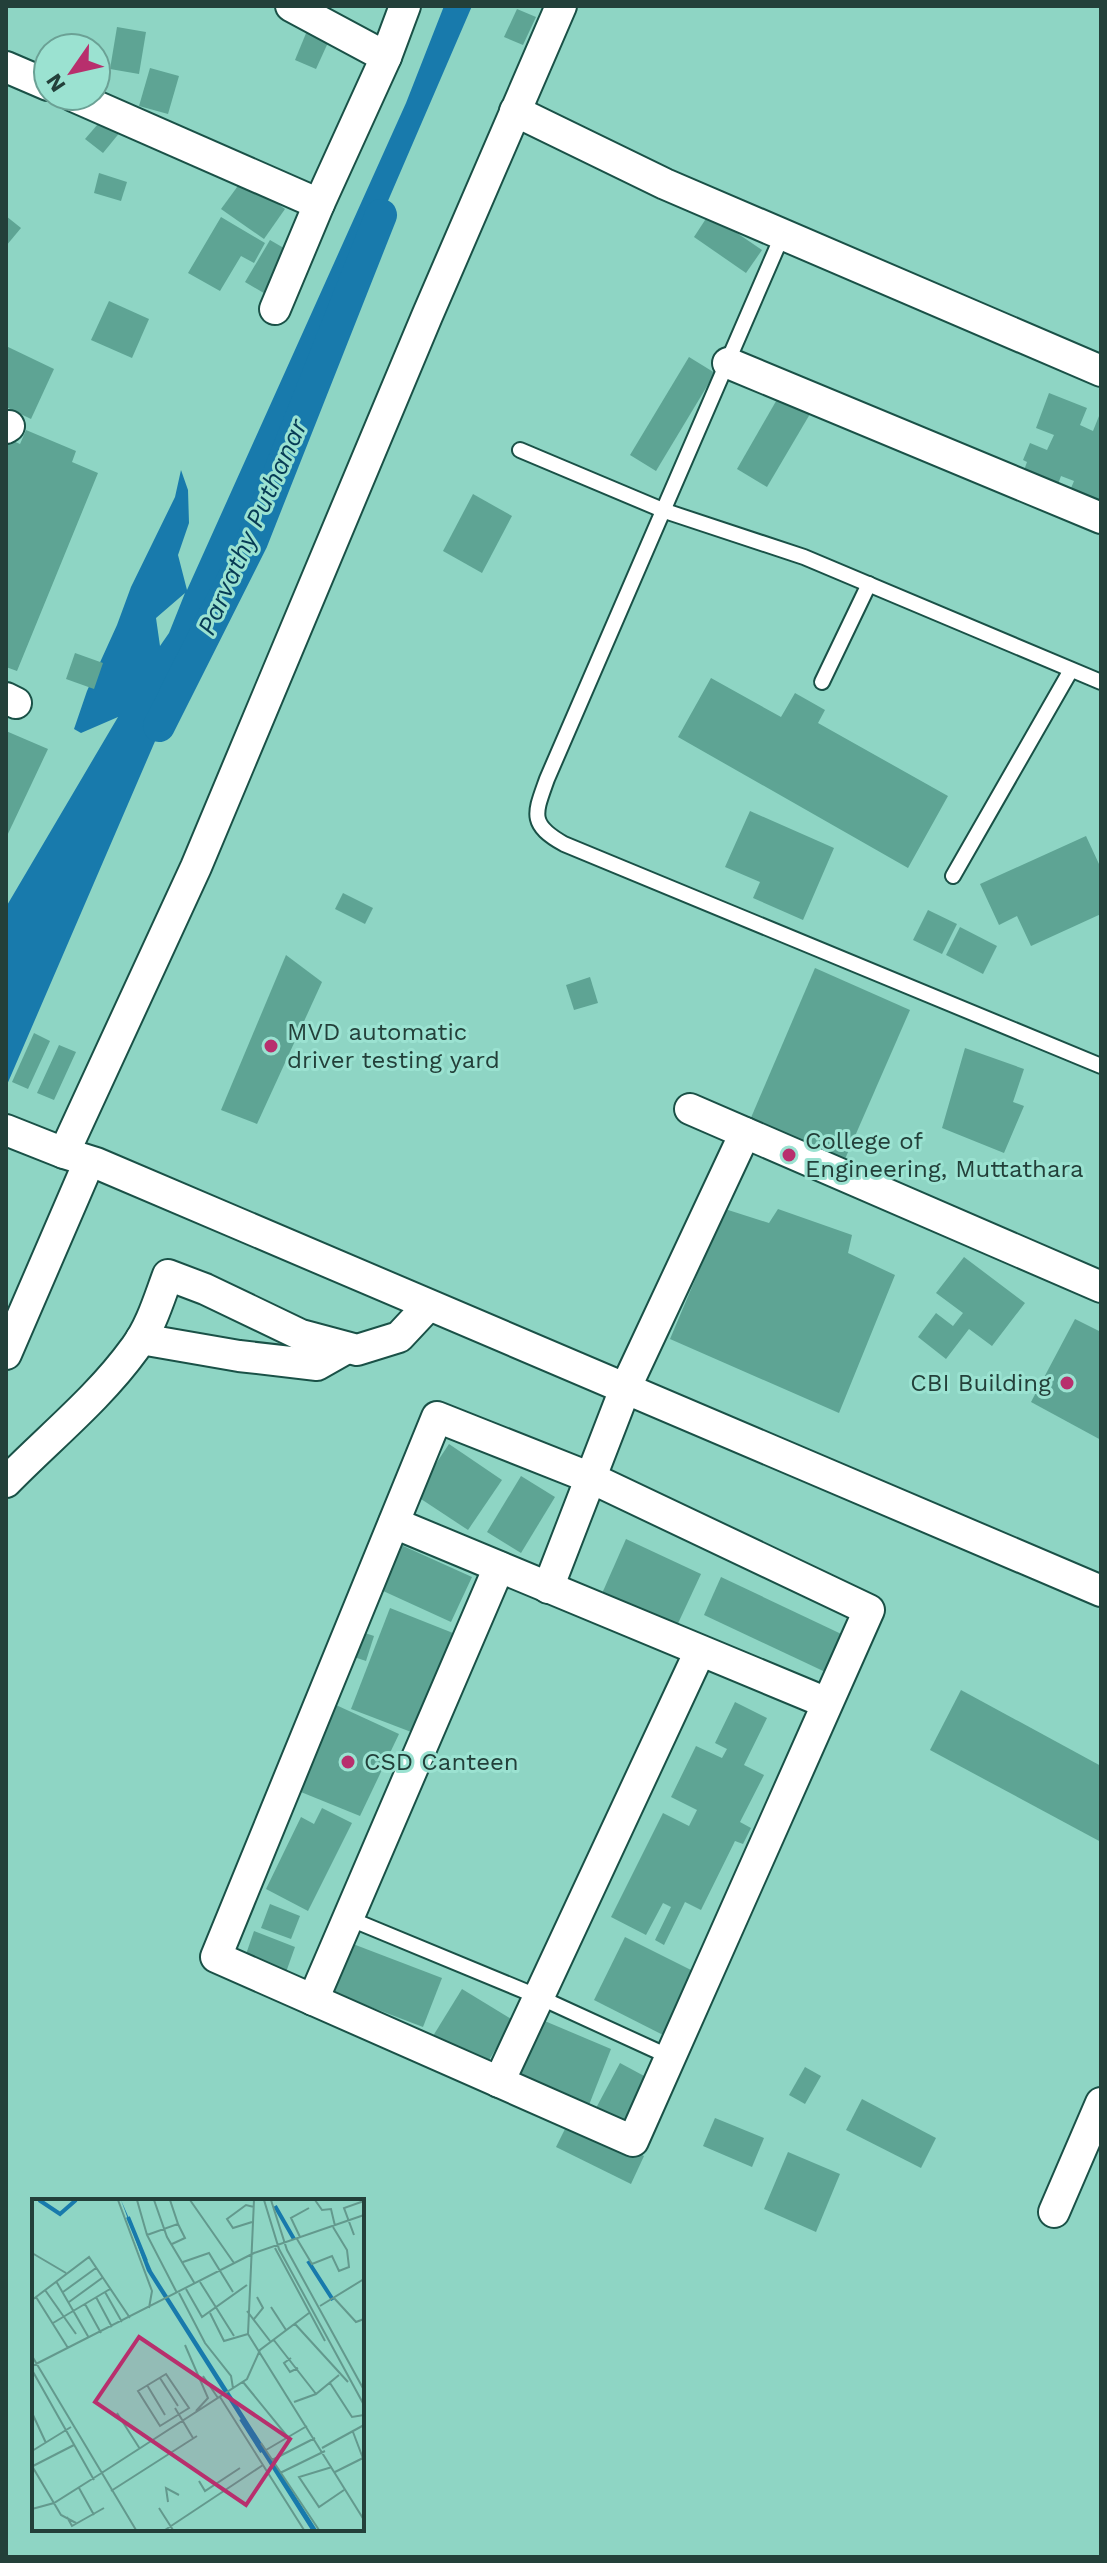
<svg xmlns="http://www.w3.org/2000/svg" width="1107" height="2563" font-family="'Work Sans',sans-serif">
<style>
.water{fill:#187aac;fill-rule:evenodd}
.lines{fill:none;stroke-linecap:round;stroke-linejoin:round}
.canal{stroke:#187aac;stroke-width:32}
.building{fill:#5ea494}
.lane-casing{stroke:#1a5147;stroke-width:18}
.street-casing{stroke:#1a5147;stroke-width:34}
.lane{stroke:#fff;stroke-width:14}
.street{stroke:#fff;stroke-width:30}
.poi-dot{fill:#b82f6d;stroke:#9be2d1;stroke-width:3}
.labels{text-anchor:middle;stroke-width:6;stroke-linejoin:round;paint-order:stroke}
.poi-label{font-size:24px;fill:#23403a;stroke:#9be2d1;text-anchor:start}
.water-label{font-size:26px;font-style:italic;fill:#073b55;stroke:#9be2d1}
.inset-river{fill:none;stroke:#187aac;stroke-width:4}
.inset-road{fill:none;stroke:#63998d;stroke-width:2}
.view{fill:#b82f6d;fill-opacity:0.15;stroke:#b82f6d;stroke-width:4}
.inset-edge{fill:none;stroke:#23403a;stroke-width:4}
</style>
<rect width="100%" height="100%" fill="#8ed5c4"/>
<path class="water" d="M444 6H472L6 1087V907L118 717 81 733 74 729 87 691 117 625 131 587 175 497 181 470 188 490 189 523 178 555 187 590 406 103ZM185 593 169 633 160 646 156 618Z"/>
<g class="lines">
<path class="canal" d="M159 726 252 541 381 215"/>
</g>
<g class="building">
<path d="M517 9 536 17 523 45 504 37Z"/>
<path d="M309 26 331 36 316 69 295 60Z"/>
<path d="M117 27 146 32 139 74 110 69Z"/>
<path d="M150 68 179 76 168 114 139 106Z"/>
<path d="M104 117 121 131 103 153 85 139Z"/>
<path d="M99 173 127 182 121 201 94 193Z"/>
<path d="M243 179 285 209 264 239 221 209Z"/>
<path d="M709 214 762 250 746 273 694 237Z"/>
<path d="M6 216 21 228 6 246Z"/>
<path d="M221 217 265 243 254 263 241 256 220 291 188 273Z"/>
<path d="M270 240 294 254 269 296 245 282Z"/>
<path d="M109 301 149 319 132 358 91 340Z"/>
<path d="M6 346 54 369 31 419 6 407Z"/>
<path d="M689 357 715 373 656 471 630 455Z"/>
<path d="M1049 393 1087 408 1080 425 1093 431 1101 411V506L1069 493 1074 481 1061 476 1057 487 1023 473 1027 462 1023 460 1030 443 1047 450 1054 435 1036 428Z"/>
<path d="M779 396 810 414 767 487 737 469Z"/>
<path d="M26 430 76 451 72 462 98 473 17 671 6 667V438L20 444Z"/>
<path d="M473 494 512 516 482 573 443 551Z"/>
<path d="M75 653 103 663 94 689 66 679Z"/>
<path d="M711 678 781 717 795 693 825 710 818 723 948 796 908 868 678 737Z"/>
<path d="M6 731 48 749 6 838Z"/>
<path d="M750 811 834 848 803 920 753 898 760 882 725 867Z"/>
<path d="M1086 836 1099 864 1101 863V914L1031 946 1017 916 999 925 980 884Z"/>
<path d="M343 893 373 908 365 924 335 909Z"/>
<path d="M928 910 957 924 942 954 913 940Z"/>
<path d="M960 927 997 946 983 974 946 955Z"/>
<path d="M286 955 322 982 257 1124 221 1110Z"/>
<path d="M815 968 910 1010 845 1159 750 1120Z"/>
<path d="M590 977 598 1003 574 1010 566 985Z"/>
<path d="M34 1033 50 1041 28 1089 12 1082Z"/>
<path d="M59 1045 76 1052 54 1100 37 1093Z"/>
<path d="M965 1048 1024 1069 1013 1102 1024 1106 1004 1153 942 1128Z"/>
<path d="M725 1209 769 1223 778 1209 852 1235 848 1253 895 1275 839 1413 670 1339Z"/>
<path d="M964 1257 1025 1303 992 1346 969 1329 946 1359 918 1337 936 1313 953 1326 963 1313 936 1293Z"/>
<path d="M1075 1319 1101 1332V1440L1031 1402Z"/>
<path d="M449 1444 502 1480 468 1530 415 1495Z"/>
<path d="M521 1476 555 1497 521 1553 487 1532Z"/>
<path d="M626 1539 701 1574 674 1632 600 1598Z"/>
<path d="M401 1545 472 1577 451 1622 381 1590Z"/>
<path d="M721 1577 854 1640 836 1677 704 1615Z"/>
<path d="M390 1608 458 1635 419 1735 351 1709Z"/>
<path d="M356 1630 374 1636 366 1661 348 1655Z"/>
<path d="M961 1690 1101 1766V1842L930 1750Z"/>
<path d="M735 1702 767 1718 744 1765 764 1775 740 1822 751 1828 743 1844 735 1841 701 1910 685 1902 664 1945 655 1940 671 1907 663 1903 646 1935 611 1917 663 1813 689 1826 697 1810 671 1797 696 1746 722 1758 727 1749 715 1743Z"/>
<path d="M336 1705 399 1734 360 1816 296 1790Z"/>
<path d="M322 1808 352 1823 308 1911 266 1889 301 1817 314 1824Z"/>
<path d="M270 1904 300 1916 291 1939 261 1928Z"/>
<path d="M254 1931 295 1947 285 1975 244 1960Z"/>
<path d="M625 1937 701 1975 669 2038 594 2000Z"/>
<path d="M353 1944 442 1978 423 2027 334 1993Z"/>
<path d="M462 1989 513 2020 485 2067 433 2036Z"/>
<path d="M540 2019 611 2049 587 2110 516 2081Z"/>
<path d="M620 2063 646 2077 622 2124 595 2110Z"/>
<path d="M805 2067 821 2076 805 2104 789 2095Z"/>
<path d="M862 2099 936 2138 921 2168 846 2130Z"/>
<path d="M715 2118 764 2138 752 2167 703 2146Z"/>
<path d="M570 2119 644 2156 631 2184 556 2147Z"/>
<path d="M788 2152 840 2174 816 2232 764 2209Z"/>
</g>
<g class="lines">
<defs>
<g id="lane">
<path d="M782 236 547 779C535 813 528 824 564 844L1101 1066"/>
<path d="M520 450 665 511 804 557 1101 682"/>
<path d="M822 682 869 584"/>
<path d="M953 876 1071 670"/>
<path d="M348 1918 539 1997 670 2057"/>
</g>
<g id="street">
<path d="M291 6 386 57"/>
<path d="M6 67 48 85"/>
<path d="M73 96 319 204"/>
<path d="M515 111 665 184 1101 371"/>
<path d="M275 309 319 204 386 57 405 6"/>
<path d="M728 363 1101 518"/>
<path d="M6 428 9 426"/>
<path d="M6 698 16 703"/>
<path d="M690 1109 1101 1287"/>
<path d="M6 1130 64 1153 96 1163 1101 1591"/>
<path d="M64 1153 196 867 427 316 561 6"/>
<path d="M141 1339 239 1356 317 1365 347 1348"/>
<path d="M6 1354 89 1162"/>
<path d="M437 1417 591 1478 869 1610 633 2141 216 1957Z"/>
<path d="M6 1482C49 1438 99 1398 135 1348 151 1327 159 1299 168 1275L205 1289 301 1335 357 1350 399 1337 428 1306"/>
<path d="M394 1523 827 1703"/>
<path d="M548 1588 625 1389 745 1133"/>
<path d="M313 2000 499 1567"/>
<path d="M499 2082 700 1651"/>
<path d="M1054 2212 1101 2103"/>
</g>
</defs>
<use href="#lane" class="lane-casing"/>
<use href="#street" class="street-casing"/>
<use href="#lane" class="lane"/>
<use href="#street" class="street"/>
</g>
<g class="poi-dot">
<circle cx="271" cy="1046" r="8"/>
<circle cx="789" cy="1155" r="8"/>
<circle cx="1067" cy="1383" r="8"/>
<circle cx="348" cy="1762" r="8"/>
</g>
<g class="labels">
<g class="poi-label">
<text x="287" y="1040">MVD automatic<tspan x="287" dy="28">driver testing yard</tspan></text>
<text x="805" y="1149">College of<tspan x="805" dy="28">Engineering, Muttathara</tspan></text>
<text x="1051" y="1391" text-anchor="end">CBI Building</text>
<text x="364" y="1770">CSD Canteen</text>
</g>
<g class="water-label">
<text transform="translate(252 527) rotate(-66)" y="9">Parvathy Puthanar</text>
</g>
</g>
<g transform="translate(32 2199)">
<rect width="332" height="332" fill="#8ed5c4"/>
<path d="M89 1 120 72 285 331H279L115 72Z" fill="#187aac"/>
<path class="inset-river" d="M7 1 28 15 44 1M243 7 262 40M96 18 114 62M276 62 301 101M209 220 230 253"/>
<path class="inset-road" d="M86 1 120 92 117 109M105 1 115 36 145 94M122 1 135 38 163 85M158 1 202 64M222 1 216 135 332 321M232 1 247 50 332 206M239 1 255 51 332 191M283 1 290 11 299 10 303 27M220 23 201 29 195 20 214 6 222 8M115 36 146 25 138 1M322 36 312 9 332 2M268 38 259 19 277 9M265 40 280 65 300 57 307 72 317 68 315 51 301 28M140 45 153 39 146 25M243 49 293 142M0 54 34 74M151 63 177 54 201 93M24 82 57 139M168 83 202 137M154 90 170 118 215 86M13 91 44 135M31 93 64 69M73 93 90 123M147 94 173 144 199 177 201 189M4 98 36 149M64 98 80 128M302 99 324 123 332 120M0 101 57 58 98 119M37 103 70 79M53 105 69 134M288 107 332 80M239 108 254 131M215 112 238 142M178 114 192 142 216 135M222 120 231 109 225 98M21 124 78 90M263 125 316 183M241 140 284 195M153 146 176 199 164 212M0 157 104 331M259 159 252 164 258 173 266 169M0 167 222 54 332 16M0 171 62 281M134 175 157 209 128 227 106 192ZM171 177 186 199M128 179 146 207M211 183 255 237M298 184 320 218 332 216M115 186 133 216M188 198 272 331M262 203 284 195 307 176M143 209 161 239M85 214 108 250M1 216 14 244M321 233 332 262M229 244 287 331M290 249 332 226M234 251 275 227M0 252 39 228M240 261 283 239M0 267 29 316 44 324M1 267 42 246M300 268 267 278 287 308 312 291M303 273 331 259M248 274 293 252M68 275 215 180 228 151 277 114M167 282 173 292 208 269M47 289 62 316M79 292 165 237M136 303 134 289 147 296M127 309 141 331M0 310 22 304 68 275M35 318 40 327 72 309M133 331 231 266"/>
<path class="view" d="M107 138 258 240 214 306 63 203Z"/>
<rect width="332" height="332" class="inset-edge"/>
</g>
<rect width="1107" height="2563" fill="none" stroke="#23403a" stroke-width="16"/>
<g transform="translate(72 72) rotate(236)"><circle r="38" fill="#9be2d1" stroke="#6ba195" stroke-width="2"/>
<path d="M0-6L14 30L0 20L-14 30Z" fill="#b82f6d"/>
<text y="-12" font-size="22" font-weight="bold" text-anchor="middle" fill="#23403a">N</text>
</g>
</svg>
